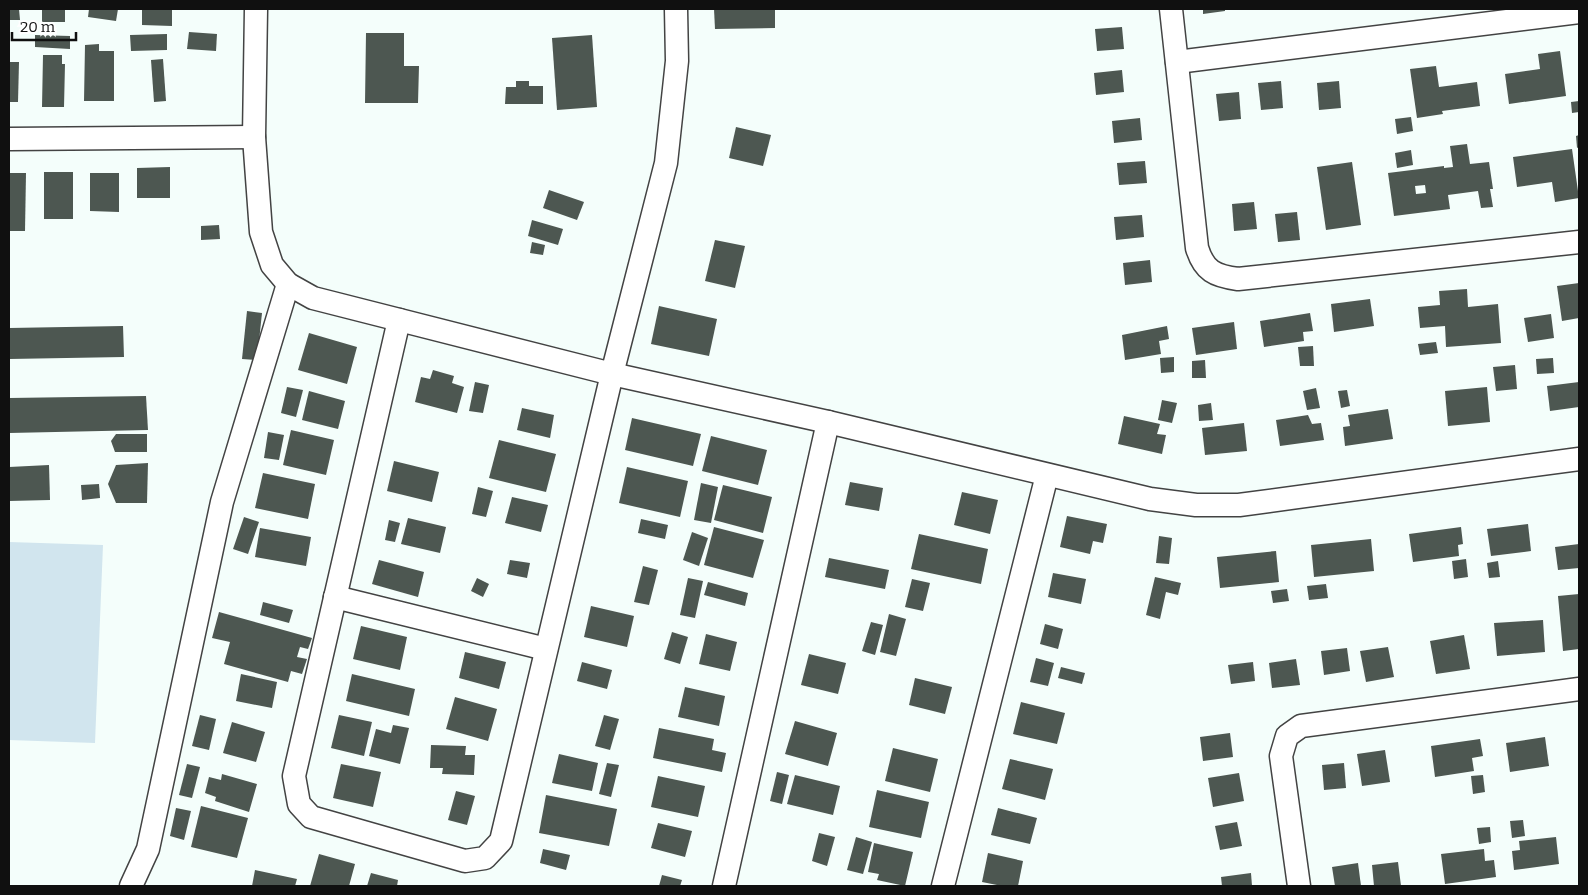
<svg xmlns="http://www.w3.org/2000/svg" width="1588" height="895" font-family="Bitter,serif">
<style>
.pitch{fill:#d1e5ee}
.building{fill:#4d5751;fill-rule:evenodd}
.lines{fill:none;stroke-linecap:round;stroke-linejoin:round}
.street-casing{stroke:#434343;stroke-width:25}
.street{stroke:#fff;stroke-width:22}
</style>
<rect width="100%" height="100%" fill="#f4fefb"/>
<path class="pitch" d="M9 542 103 545 95 743 9 740Z"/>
<g class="building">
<path d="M9 9H19L20 20H9Z"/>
<rect x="42" y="9" width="23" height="13"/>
<path d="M89 9H118L116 21 88 17Z"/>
<path d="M142 9H172V26L142 25Z"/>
<path d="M714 9H775V28L715 29Z"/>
<path d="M1203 9H1225V11L1203 14Z"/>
<path d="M1122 27 1124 49 1097 51 1095 29Z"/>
<path d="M189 32 217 34 216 51 187 49Z"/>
<path d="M366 33H404V66H419L418 103H365Z"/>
<path d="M167 34V50L131 51 130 35Z"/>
<path d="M35 35 70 36V49L35 47Z"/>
<path d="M592 35 597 107 557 110 552 38Z"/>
<path d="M99 44V51H114V101H84L85 45Z"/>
<path d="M1560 51 1566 96 1509 104 1505 74 1540 69 1538 54Z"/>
<path d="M43 55H62V64H65L64 107H42Z"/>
<path d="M163 59 166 101 154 102 151 60Z"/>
<path d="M9 62H19L18 102H9Z"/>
<path d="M1436 66 1439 87 1477 82 1480 106 1442 111 1443 114 1417 118 1410 69Z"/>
<path d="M1122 70 1124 92 1096 95 1094 73Z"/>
<path d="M516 81H529V86H543V104H505L506 87H516Z"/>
<path d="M1281 81 1283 108 1261 110 1258 83Z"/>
<path d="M1339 81 1341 108 1319 110 1317 83Z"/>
<path d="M1239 92 1241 119 1219 121 1216 94Z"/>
<path d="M1579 101V112L1572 113 1571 102Z"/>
<path d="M1411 117 1413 131 1397 134 1395 119Z"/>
<path d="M1140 118 1142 140 1114 143 1112 121Z"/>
<path d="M736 127 771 135 763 166 729 158Z"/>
<path d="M1579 135V147L1577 148 1576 136Z"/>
<path d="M1467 144 1470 164 1489 162 1493 189H1490L1493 207 1481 208 1478 191 1448 195 1450 209 1394 216 1388 173 1444 166V168L1453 167 1450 146ZM1425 185 1426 193 1416 194 1415 186Z"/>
<path d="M1572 149 1579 198 1555 202 1552 182 1517 187 1513 157Z"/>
<path d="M1411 150 1413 165 1397 168 1395 153Z"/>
<path d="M1145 161 1147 183 1119 185 1117 163Z"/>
<path d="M1352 162 1361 225 1326 230 1317 167Z"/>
<path d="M170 167V198H137V168Z"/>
<rect x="44" y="172" width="29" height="47"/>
<path d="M9 173H26L25 231H9Z"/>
<path d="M90 173H119V212L90 211Z"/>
<path d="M549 190 584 202 577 220 543 208Z"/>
<path d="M1254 202 1257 229 1234 231 1232 204Z"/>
<path d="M1297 212 1300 240 1278 242 1275 214Z"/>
<path d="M1142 215 1144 237 1116 240 1114 217Z"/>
<path d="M532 220 563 229 558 245 528 236Z"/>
<path d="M219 225 220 239 201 240V226Z"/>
<path d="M715 240 745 246 735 288 705 281Z"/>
<path d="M532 242 545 245 543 255 530 253Z"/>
<path d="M1150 260 1152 282 1125 285 1123 263Z"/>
<path d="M1579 283V318L1562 321 1557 286Z"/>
<path d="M1467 289 1468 307 1498 304 1501 343 1446 347 1445 326 1420 328 1418 307 1440 305 1439 291Z"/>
<path d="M1370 299 1374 326 1334 332 1331 304Z"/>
<path d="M659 306 717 319 709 356 651 344Z"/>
<path d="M247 311 262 313 257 360 242 359Z"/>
<path d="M1310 313 1313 331 1303 332 1304 341 1264 347 1260 321Z"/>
<path d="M1551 314 1554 338 1528 342 1524 318Z"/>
<path d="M1234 322 1237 349 1196 355 1192 328Z"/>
<path d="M123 326 124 357 9 359V328Z"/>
<path d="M1167 326 1169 339 1159 341 1161 354 1125 360 1122 335Z"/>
<path d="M309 333 357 347 347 384 298 370Z"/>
<path d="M1436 342 1438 353 1420 355 1418 344Z"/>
<path d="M1313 346 1314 366H1300L1298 347Z"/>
<path d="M1174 357V372L1161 373 1160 358Z"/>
<path d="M1553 358 1554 373 1537 374 1536 359Z"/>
<path d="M1205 360 1206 378H1192V361Z"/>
<path d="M1515 365 1517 389 1496 391 1493 367Z"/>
<path d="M433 370 454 376 452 383 464 387 457 413 415 402 421 377 430 379Z"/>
<path d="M475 382 489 385 483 413 469 411Z"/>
<path d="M1579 382V407L1550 411 1547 386Z"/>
<path d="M287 387 303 390 296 417 281 413Z"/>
<path d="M1487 387 1490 422 1448 426 1445 391Z"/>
<path d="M1316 388 1320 408 1307 410 1303 391Z"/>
<path d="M1347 390 1350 406 1341 408 1338 391Z"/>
<path d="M309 391 345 401 338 429 302 420Z"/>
<path d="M146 396 148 430 9 433V398Z"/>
<path d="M1162 400 1177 403 1172 423 1158 420Z"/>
<path d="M1211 403 1213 420 1199 421 1198 405Z"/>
<path d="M522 408 554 415 550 438 517 430Z"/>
<path d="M1388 409 1393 439 1345 446 1343 427 1350 426 1348 415Z"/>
<path d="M1308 415 1312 424 1321 423 1324 440 1280 446 1276 420Z"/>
<path d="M1124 416 1160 424 1157 434 1166 435 1162 454 1118 444Z"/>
<path d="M632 418 701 434 693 466 625 450Z"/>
<path d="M1244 423 1247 451 1205 455 1202 428Z"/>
<path d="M291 430 334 440 326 475 283 465Z"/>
<path d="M268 432 284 435 279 460 264 458Z"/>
<path d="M116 434H147V452H115L111 441Z"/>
<path d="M711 436 767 450 758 485 702 471Z"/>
<path d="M499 440 556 454 546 492 489 478Z"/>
<path d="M394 461 439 472 432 502 387 491Z"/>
<path d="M148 463 147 503H116L108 484 116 465Z"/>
<path d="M49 465 50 500 9 501V467Z"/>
<path d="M627 467 688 481 680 517 619 503Z"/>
<path d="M263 473 315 484 308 519 255 508Z"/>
<path d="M850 482 883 488 879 511 845 505Z"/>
<path d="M701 483 718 487 711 523 694 520Z"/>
<path d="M99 484 100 498 82 500 81 485Z"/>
<path d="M723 485 772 497 763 533 714 520Z"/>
<path d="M478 487 493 491 486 517 472 514Z"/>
<path d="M962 492 998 500 990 534 954 525Z"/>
<path d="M512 497 548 505 541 532 505 523Z"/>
<path d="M1067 516 1107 524 1103 543 1093 541 1090 554 1060 547Z"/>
<path d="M244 517 259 522 248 554 233 549Z"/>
<path d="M408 518 446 527 440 553 401 544Z"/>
<path d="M641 519 668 525 665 539 638 533Z"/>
<path d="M389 520 400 523 395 542 385 540Z"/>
<path d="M1528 524 1531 551 1491 556 1487 529Z"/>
<path d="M714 527 764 540 753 578 704 565Z"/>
<path d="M1461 527 1463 544 1458 545 1459 556 1413 562 1409 534Z"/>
<path d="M260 528 311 537 306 566 255 557Z"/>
<path d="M692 532 708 538 699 566 683 560Z"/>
<path d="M919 534 988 549 981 584 911 569Z"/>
<path d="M1159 536 1172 538 1169 564 1156 563Z"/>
<path d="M1371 539 1374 571 1314 577 1311 545Z"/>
<path d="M1579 544V568L1558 570 1555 547Z"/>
<path d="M1276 551 1279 582 1220 588 1217 557Z"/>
<path d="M829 558 889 570 885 589 825 577Z"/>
<path d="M1466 559 1468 577 1454 579 1452 561Z"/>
<path d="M379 560 424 572 418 597 372 584Z"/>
<path d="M510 560 530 563 527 578 507 574Z"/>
<path d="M1498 561 1500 577 1489 578 1487 563Z"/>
<path d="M643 566 658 570 649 605 634 602Z"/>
<path d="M1053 573 1086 579 1081 604 1048 597Z"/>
<path d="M1155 577 1181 583 1178 595 1166 592 1160 619 1146 615Z"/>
<path d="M477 578 489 584 483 597 471 591Z"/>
<path d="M688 578 703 581 695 618 680 615Z"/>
<path d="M912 579 930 583 923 611 905 607Z"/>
<path d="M708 582 748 593 745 606 704 595Z"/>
<path d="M1326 584 1328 598 1309 600 1307 586Z"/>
<path d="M1287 589 1289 601 1273 603 1271 591Z"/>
<path d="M1579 594V649L1563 651 1558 596Z"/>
<path d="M263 602 293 610 289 623 260 615Z"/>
<path d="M591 606 634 616 627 647 584 637Z"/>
<path d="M219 612 312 638 308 649 300 647 297 657 307 659 302 674 291 671 288 682 224 664 230 642 212 638Z"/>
<path d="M889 614 906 619 896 656 880 652Z"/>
<path d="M1543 620 1545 652 1497 656 1494 623Z"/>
<path d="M871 622 883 625 875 655 862 651Z"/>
<path d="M1045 624 1063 629 1058 649 1040 644Z"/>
<path d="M361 626 407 637 400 670 353 659Z"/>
<path d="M672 632 688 637 680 664 664 659Z"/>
<path d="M706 634 737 642 730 671 699 664Z"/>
<path d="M1464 635 1470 669 1436 674 1430 641Z"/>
<path d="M1388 647 1394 677 1366 682 1360 651Z"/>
<path d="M1347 648 1350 671 1324 675 1321 651Z"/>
<path d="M465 652 506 662 499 689 459 678Z"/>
<path d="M809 654 846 663 838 694 801 685Z"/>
<path d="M1036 658 1054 663 1048 686 1030 682Z"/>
<path d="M1296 659 1300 685 1272 688 1269 663Z"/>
<path d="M582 662 612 670 607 689 577 681Z"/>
<path d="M1253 662 1255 681 1231 684 1228 665Z"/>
<path d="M1061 667 1085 673 1082 684 1058 678Z"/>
<path d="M241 674 277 682 272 708 236 701Z"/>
<path d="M352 674 415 689 409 716 346 701Z"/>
<path d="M915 678 952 687 945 714 909 705Z"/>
<path d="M685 687 725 696 719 726 678 717Z"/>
<path d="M455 697 497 709 488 741 446 729Z"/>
<path d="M1021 702 1065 713 1057 744 1013 734Z"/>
<path d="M200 715 216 719 209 750 192 746Z"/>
<path d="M339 715 372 722 364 756 331 748Z"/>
<path d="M604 715 619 719 610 750 595 746Z"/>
<path d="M795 721 837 733 828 766 785 754Z"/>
<path d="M232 722 265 732 256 762 223 753Z"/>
<path d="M393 725 409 728 400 764 369 756 376 729 391 733Z"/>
<path d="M659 728 714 739 712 750 726 753 722 772 653 758Z"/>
<path d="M1230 733 1233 757 1203 761 1200 737Z"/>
<path d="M1545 737 1549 766 1510 772 1506 743Z"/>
<path d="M1480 739 1483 756 1472 758 1474 771 1435 777 1431 746Z"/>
<path d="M431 745 466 746 465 755H475L474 775 442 774 443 768H430Z"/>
<path d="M893 748 938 759 930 792 885 781Z"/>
<path d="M1385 750 1390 782 1362 786 1357 754Z"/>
<path d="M559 754 598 763 592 791 552 783Z"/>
<path d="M1010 759 1053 769 1045 800 1002 789Z"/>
<path d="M607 763 619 765 611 797 599 794Z"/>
<path d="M1344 763 1346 788 1324 790 1322 765Z"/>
<path d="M187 764 200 767 192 798 179 795Z"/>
<path d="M341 764 381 772 373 807 333 798Z"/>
<path d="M777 772 789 775 782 804 770 801Z"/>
<path d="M1239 773 1244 801 1213 807 1208 778Z"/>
<path d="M222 774 257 784 249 812 215 801 216 797 205 793 209 777 221 780Z"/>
<path d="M795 775 840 786 833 815 787 804Z"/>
<path d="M1483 775 1485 792 1473 794 1471 776Z"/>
<path d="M658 776 705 786 698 817 651 807Z"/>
<path d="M877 790 929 802 921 838 869 827Z"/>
<path d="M456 791 475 796 467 825 448 820Z"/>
<path d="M546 795 617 809 609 846 539 833Z"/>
<path d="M201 806 248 818 237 858 191 847Z"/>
<path d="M176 808 191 811 184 840 170 836Z"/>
<path d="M998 808 1037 818 1030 844 991 835Z"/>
<path d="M1523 820 1525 836 1512 838 1510 821Z"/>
<path d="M1237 822 1242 846 1220 850 1215 826Z"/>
<path d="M658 823 692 831 685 857 651 848Z"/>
<path d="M1490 827 1491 842 1479 844 1477 828Z"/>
<path d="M819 833 835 837 827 866 812 861Z"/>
<path d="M856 837 872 842 863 874 847 870Z"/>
<path d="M1556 837 1559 864 1514 870 1512 851 1520 850 1519 841Z"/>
<path d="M874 843 913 852 905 886 877 880 879 874 868 872Z"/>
<path d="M543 849 570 855 566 870 540 863Z"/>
<path d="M1484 849 1485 861 1494 860 1496 877 1445 884 1441 854Z"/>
<path d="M988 853 1023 861 1018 886H1002L982 882Z"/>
<path d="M319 854 355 864 349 886H310Z"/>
<path d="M1398 862 1401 886H1374L1372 865Z"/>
<path d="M1358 863 1361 886H1335L1332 867Z"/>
<path d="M255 870 297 879 295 886H252Z"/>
<path d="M371 873 398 880 397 886H367Z"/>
<path d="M1251 873 1252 886H1222L1221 877Z"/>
<path d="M662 875 682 880 680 886H659Z"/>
</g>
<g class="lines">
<defs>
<g id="street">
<path d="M256 9 254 137 261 232 272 265 288 284 313 298 612 374 828 422 1150 499 1196 505H1239L1579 459"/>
<path d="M1171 9 1197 248C1204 271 1215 276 1238 279L1579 242"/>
<path d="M1177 62 1579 12"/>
<path d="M9 139 254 137"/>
<path d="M399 320 294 776 299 804 311 817 465 861 485 858 501 841 612 374 666 163 677 61 676 9"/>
<path d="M335 597 546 649"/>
<path d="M131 886 148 849 222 502 288 284"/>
<path d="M724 886 828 422"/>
<path d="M943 886 1047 475"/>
<path d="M1299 886 1281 756 1287 736 1301 726 1579 689"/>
</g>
</defs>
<use href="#street" class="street-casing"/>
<use href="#street" class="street"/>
</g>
<rect width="1588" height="895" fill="none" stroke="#101010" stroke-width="20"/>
<path d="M12 32v8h64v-8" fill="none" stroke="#101010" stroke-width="2.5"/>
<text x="20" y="32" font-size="15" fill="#101010" stroke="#ffffff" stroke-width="4" paint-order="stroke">20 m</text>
</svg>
